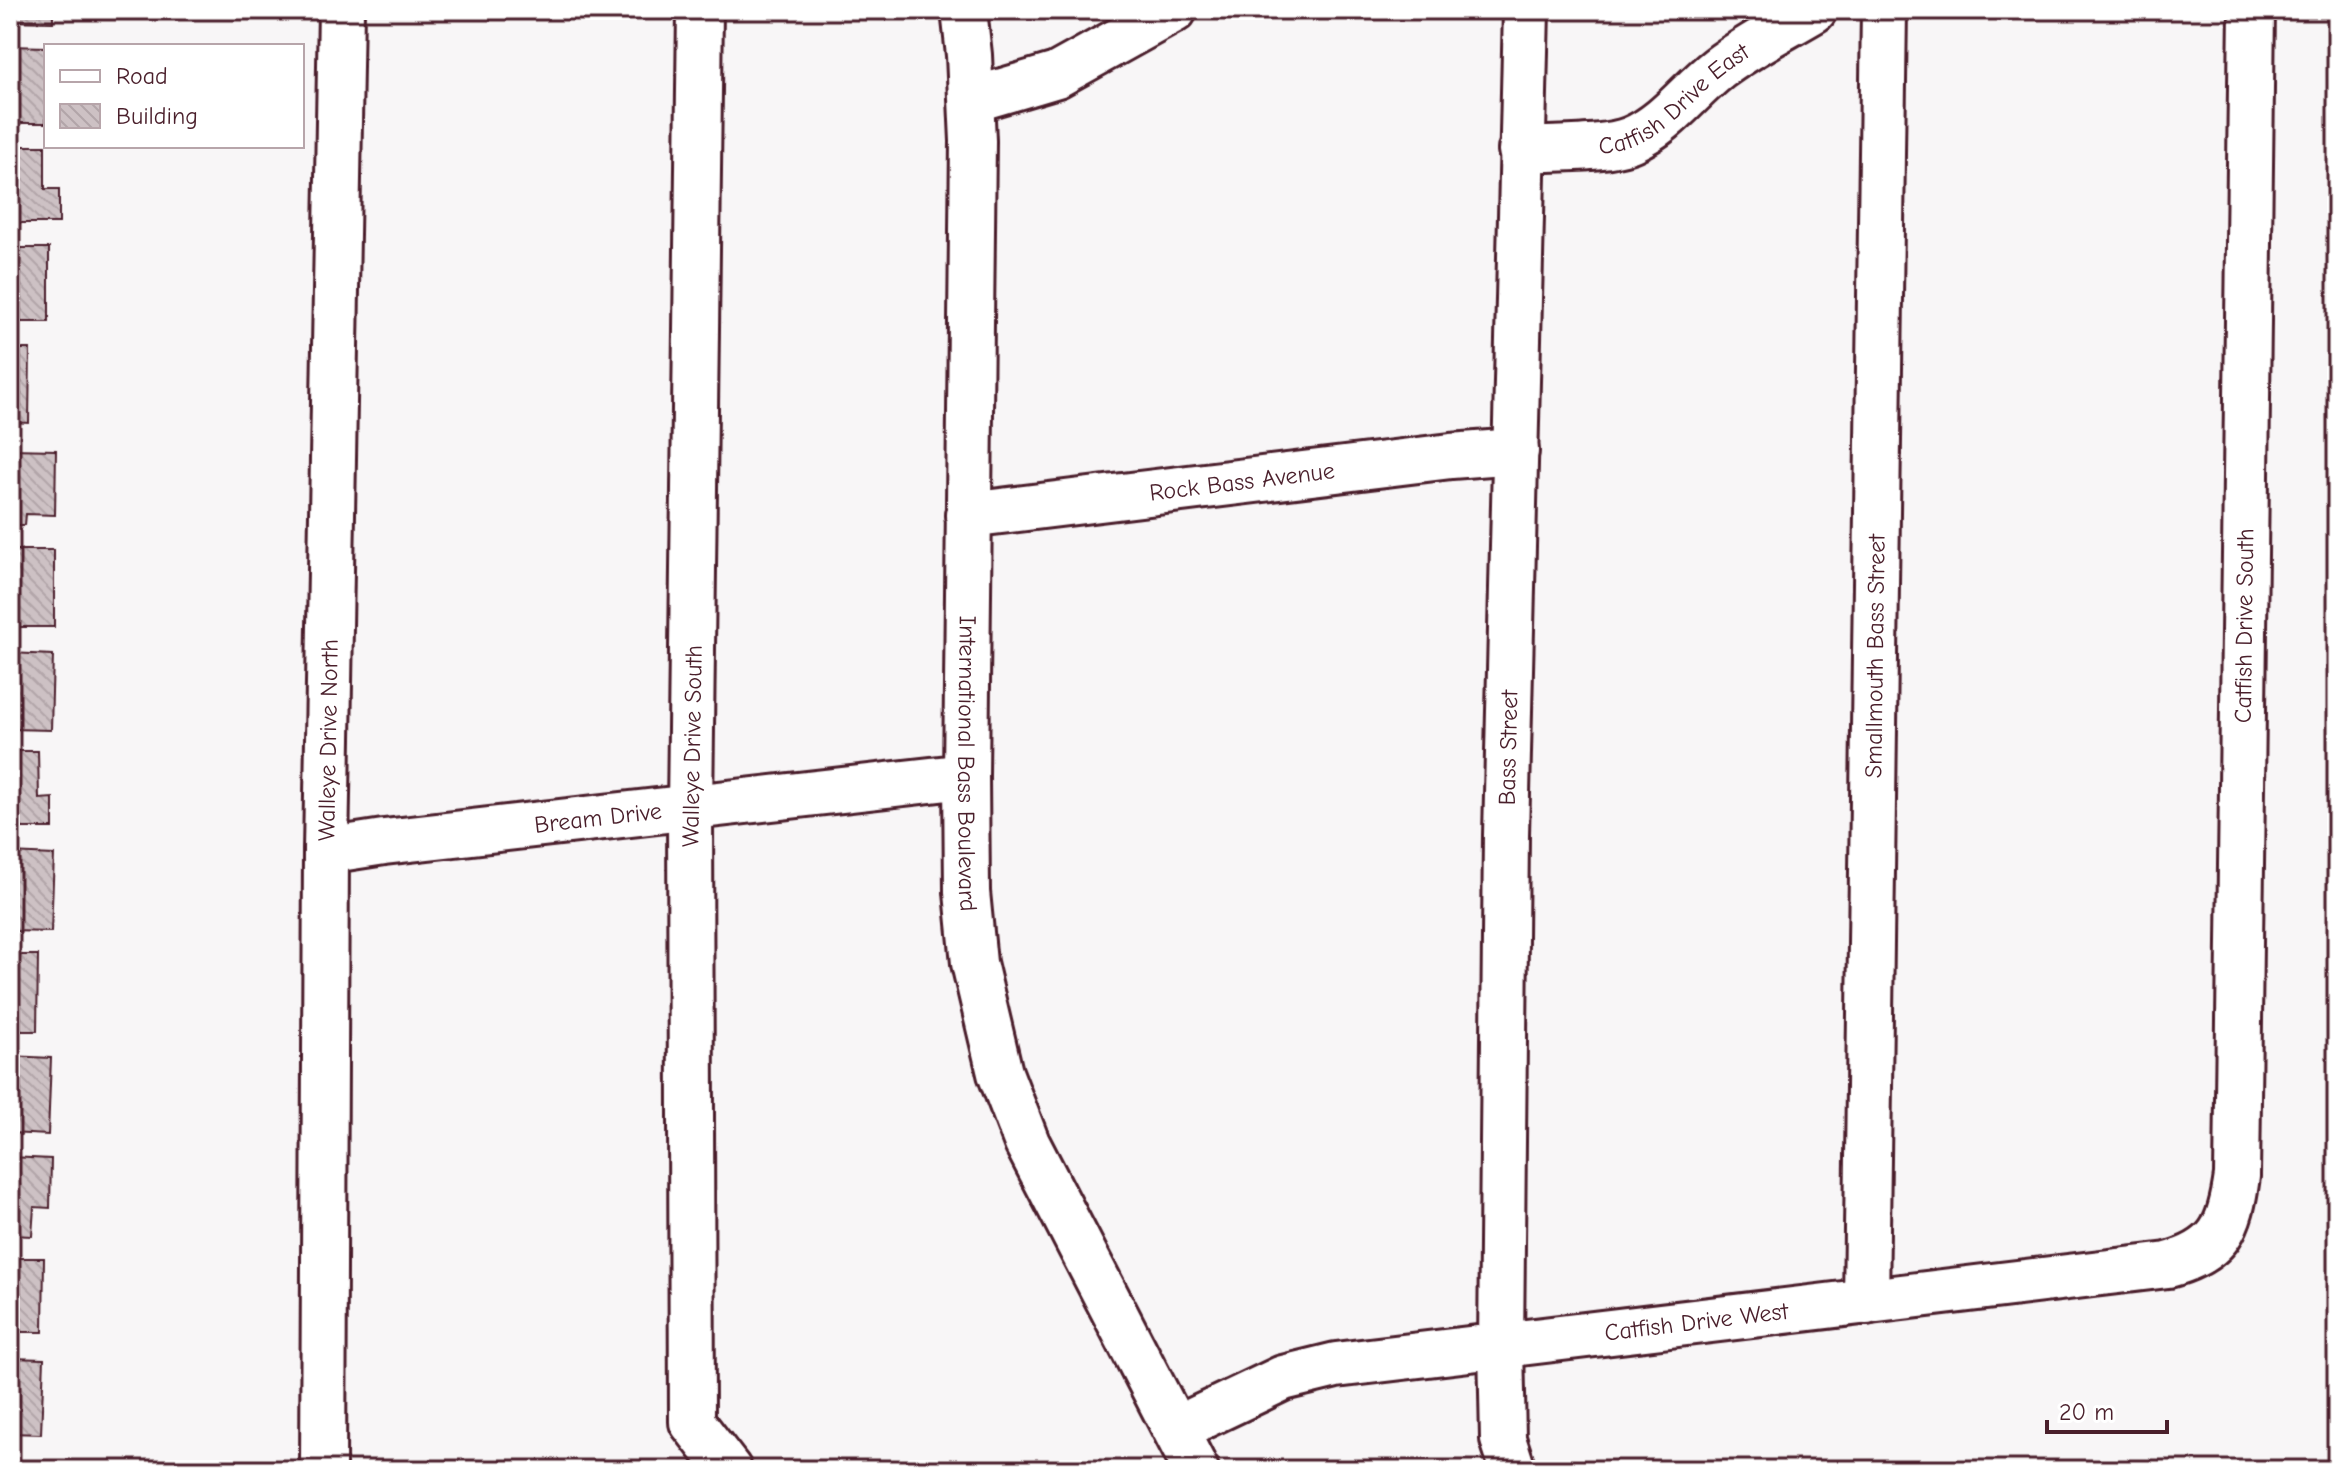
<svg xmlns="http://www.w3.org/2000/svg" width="2347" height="1480" font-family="'Comic Neue',sans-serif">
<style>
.building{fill:url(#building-back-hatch);stroke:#4a1f2b;stroke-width:2}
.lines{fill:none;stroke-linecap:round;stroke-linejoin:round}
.minor-casing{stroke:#4a1f2b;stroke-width:50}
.minor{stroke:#fff;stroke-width:44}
.labels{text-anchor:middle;stroke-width:8;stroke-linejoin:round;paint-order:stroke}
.street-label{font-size:24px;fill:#4a1f2b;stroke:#fff}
</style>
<defs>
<pattern id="building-back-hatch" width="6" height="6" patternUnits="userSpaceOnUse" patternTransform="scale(2)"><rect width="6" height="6" fill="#cdc1c4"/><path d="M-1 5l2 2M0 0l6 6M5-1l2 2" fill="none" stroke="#b2a5a9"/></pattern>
</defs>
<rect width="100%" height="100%" fill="#f8f6f7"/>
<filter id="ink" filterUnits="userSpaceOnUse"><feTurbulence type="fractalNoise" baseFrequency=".0125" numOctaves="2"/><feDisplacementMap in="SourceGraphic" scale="16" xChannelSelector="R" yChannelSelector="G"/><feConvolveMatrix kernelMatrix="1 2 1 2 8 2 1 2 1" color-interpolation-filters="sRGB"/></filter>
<g filter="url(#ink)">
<g class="building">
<path d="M10 10H53V22L10 21Z"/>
<path d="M10 46 46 47V123H10Z"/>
<path d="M10 146H45V189H59V223H10Z"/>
<rect x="10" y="248" width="39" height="74"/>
<path d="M10 349H30L29 423 10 422Z"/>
<path d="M10 449 56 450 55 515 26 514 25 525H10Z"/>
<rect x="10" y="550" width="44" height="77"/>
<path d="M10 653 53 655 51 730 10 729Z"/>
<path d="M10 751H38L39 799 53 798V828H10Z"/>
<path d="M10 853 54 855 51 932 10 931Z"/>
<path d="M10 955H38L37 1031H10Z"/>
<path d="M10 1056 51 1058 48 1135 10 1133Z"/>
<path d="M10 1157 51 1159 50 1208 34 1207 32 1236 10 1235Z"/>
<path d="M10 1258H44L43 1332H10Z"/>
<path d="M10 1358 44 1359 41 1434 10 1433Z"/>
</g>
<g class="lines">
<defs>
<g id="minor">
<path d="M700 10 690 809 692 1422 729 1470"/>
<path id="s1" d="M964 10 969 55 973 141 966 776 967 892 974 963 1000 1073 1027 1143 1196 1470"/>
<path d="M972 100 1057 75 1174 10"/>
<path id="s2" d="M1521 150C1550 148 1607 150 1632 139 1668 123 1689 91 1719 68 1748 46 1782 29 1814 10"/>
<path id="s3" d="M968 515 1451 456 1516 451"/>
<path id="s4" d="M326 851 384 842 966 776"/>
<path id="s5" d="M1866 1302 1884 10"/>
<path id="s6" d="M1176 1429 1283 1378 1336 1365 2168 1265C2220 1251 2230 1227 2237 1176L2252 10"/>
<path id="s7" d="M323 1470 326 851 341 10"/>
<path id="s8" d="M1513 1470 1503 1439 1501 1346 1506 835 1526 10"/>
</g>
</defs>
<use href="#minor" class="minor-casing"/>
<use href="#minor" class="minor"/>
</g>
</g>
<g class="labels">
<g class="street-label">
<text dy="8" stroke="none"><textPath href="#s2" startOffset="168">Catfish Drive East</textPath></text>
<text dy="8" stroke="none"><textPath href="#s3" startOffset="276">Rock Bass Avenue</textPath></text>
<text dy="8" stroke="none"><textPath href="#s6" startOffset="1684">Catfish Drive South</textPath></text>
<text dy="8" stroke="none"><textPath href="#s5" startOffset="646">Smallmouth Bass Street</textPath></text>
<text dy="8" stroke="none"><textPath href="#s7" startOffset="730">Walleye Drive North</textPath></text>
<text transform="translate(692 746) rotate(-89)" y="8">Walleye Drive South</text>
<text dy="8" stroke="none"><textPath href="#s8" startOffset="724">Bass Street</textPath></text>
<text dy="8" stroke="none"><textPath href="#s1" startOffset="754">International Bass Boulevard</textPath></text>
<text dy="8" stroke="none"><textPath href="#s4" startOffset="274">Bream Drive</textPath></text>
<text dy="8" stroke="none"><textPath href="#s6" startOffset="536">Catfish Drive West</textPath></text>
</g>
</g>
<rect width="2347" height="1480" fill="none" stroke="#fff" stroke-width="40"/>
<rect x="20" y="20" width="2307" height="1440" fill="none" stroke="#4a1f2b" stroke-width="3" filter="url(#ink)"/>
<rect x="44" y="44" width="260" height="104" fill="#ffffff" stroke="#b7a5aa" stroke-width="2"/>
<rect x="60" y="70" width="40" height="12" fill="#ffffff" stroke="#b7a5aa" stroke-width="2"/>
<text x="116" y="84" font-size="24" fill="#4a1f2b">Road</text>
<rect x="60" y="104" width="40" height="24" fill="url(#building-back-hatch)" stroke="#b7a5aa" stroke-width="2"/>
<text x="116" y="124" font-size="24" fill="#4a1f2b">Building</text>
<path d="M2047 1420v12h120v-12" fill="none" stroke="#4a1f2b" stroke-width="4"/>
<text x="2059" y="1420" font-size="24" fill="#4a1f2b" stroke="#ffffff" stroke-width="6" paint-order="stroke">20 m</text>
</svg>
